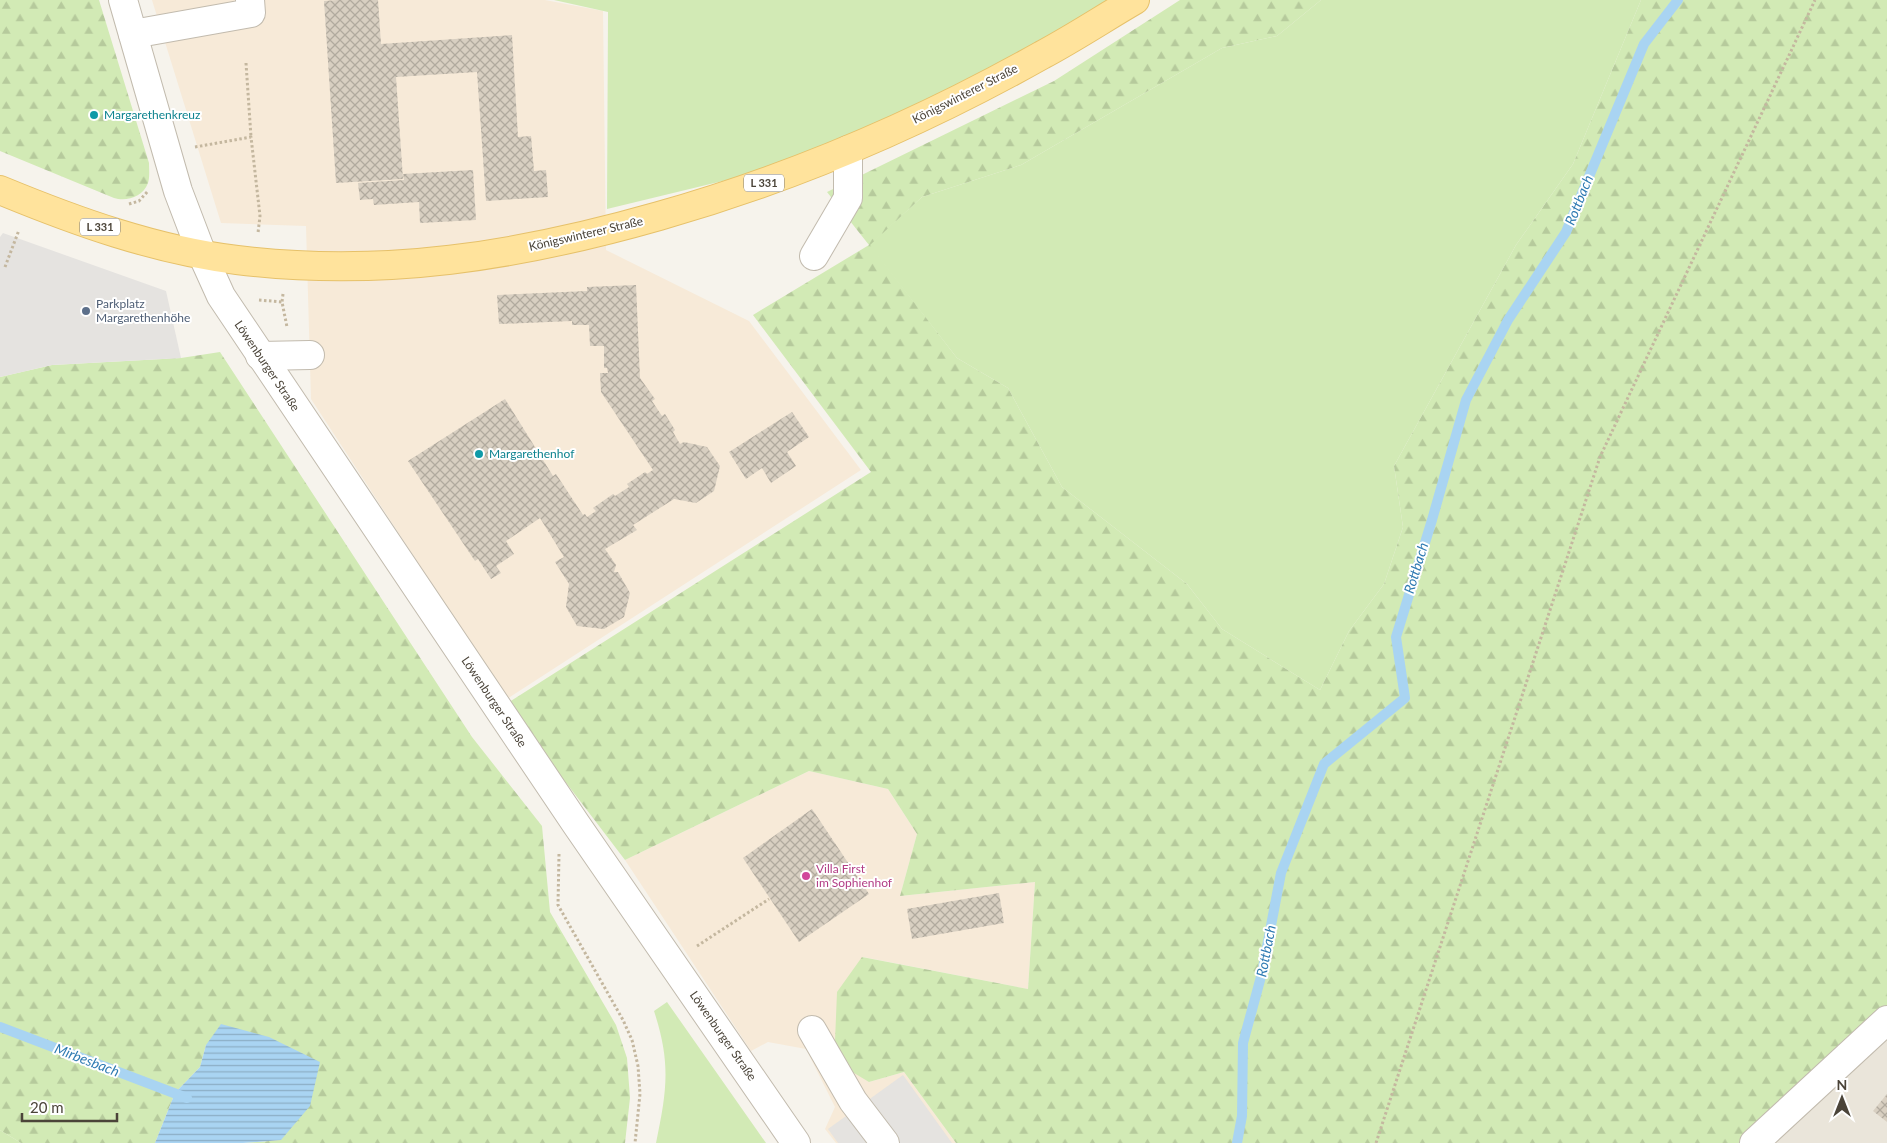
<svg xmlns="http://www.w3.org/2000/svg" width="1887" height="1143" font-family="Lato,sans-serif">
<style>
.residential{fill:#eae5da}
.commercial{fill:#f7ead8}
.grass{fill:#d2eab5}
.forest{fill:url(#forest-firs)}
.parking{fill:#e5e3e0}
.water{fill:url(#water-rules)}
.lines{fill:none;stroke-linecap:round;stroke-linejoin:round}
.stream{stroke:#a9d4f2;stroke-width:10}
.building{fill:url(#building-cross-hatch)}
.minor-casing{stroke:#c2bbae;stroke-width:30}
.major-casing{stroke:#e6c16a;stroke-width:30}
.path{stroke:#c4b79f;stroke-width:3;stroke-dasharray:2.5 2.5;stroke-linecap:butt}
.minor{stroke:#fff;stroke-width:28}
.major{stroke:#ffe39c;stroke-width:28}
.culture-dot{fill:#0f9aa8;stroke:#fff;stroke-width:2}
.service-dot{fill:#5c6f8a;stroke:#fff;stroke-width:2}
.hotel-dot{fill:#d1479c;stroke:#fff;stroke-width:2}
.labels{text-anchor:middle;stroke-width:4;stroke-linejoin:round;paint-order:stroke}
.shield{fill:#fff;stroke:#817c74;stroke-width:1}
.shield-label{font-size:11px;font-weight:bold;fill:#4b4439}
.street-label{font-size:12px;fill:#4b4439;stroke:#fff}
.culture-label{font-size:12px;fill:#0d838f;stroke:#fff;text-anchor:start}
.service-label{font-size:12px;fill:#4e5e75;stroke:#fff;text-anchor:start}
.hotel-label{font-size:12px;fill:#b23c85;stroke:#fff;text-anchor:start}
.water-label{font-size:14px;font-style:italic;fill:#2e7ab2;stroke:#fff}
</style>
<defs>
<pattern id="forest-firs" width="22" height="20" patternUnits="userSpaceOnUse" patternTransform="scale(1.25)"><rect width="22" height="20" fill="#d2eab5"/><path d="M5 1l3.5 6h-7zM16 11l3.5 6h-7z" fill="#b6ca9c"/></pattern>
<pattern id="water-rules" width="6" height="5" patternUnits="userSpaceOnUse" patternTransform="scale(1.25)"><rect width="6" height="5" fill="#a9d4f2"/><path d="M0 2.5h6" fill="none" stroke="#8caec5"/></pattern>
<pattern id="building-cross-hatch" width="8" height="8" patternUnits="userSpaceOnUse" patternTransform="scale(1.25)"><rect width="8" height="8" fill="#d8cfc1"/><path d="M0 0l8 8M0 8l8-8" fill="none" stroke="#b1aa9e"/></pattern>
</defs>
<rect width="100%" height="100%" fill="#f6f3ec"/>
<path class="residential" d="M1887 1032V1143H1764Z"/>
<g class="commercial">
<path d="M152 0H545L603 11 606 250 749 321 861 470 507 699 311 399 306 226 221 223Z"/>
<path d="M809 771 888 789 917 834 900 896 1035 882 1028 989 863 957 869 1082 904 1072 956 1143H836L825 1129 835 1107 806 1049 768 1042 751 1051 625 860Z"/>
</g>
<g class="grass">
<path d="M554 0H1109L1039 45 814 159 607 209 608 12Z"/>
<path d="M1321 0H1641L1573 164 1516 245 1394 466 1403 527 1384 584 1349 631 1320 690 1222 629 1187 584 1062 487 1008 388 957 358 869 245 922 197 1021 165 1222 48 1277 36Z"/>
<path d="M667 1002 766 1143H656C667 1090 671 1063 654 1011Z"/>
<path d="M0 1130 21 1143H0Z"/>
</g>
<g class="forest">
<path d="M0 0H99L149 163C149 169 150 177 148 183 143 197 126 202 114 198L0 151Z"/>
<path d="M1180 0H1321L1277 36 1222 48 1021 165 922 197 870 245 957 358 1008 388 1062 487 1187 584 1222 629 1320 690 1349 631 1384 584 1403 527 1394 466 1516 245 1573 164 1641 0H1887V1032L1764 1143H956L904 1072 869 1082 844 1067 835 1041 837 992 862 957 1028 989 1035 882 900 896 917 834 888 789 809 771 625 860 506 704 871 472 753 315 869 245 827 192 1054 81Z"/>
<path d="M220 352 472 737 542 826 550 912 616 1025 627 1058 630 1098 625 1143H243L281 1140 206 1045 200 1067 175 1093 155 1143H21L0 1130V377L52 365 181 358Z"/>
</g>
<g class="parking">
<path d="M3 233 166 291 181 358 52 365 0 377V237Z"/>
<path d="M903 1075 952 1143H838L828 1129Z"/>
</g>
<path class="water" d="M221 1024 269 1037 320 1062 310 1106 281 1140 243 1143H155L175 1093 200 1067 206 1045Z"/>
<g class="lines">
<g class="stream">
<path d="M0 1027 187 1098"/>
<path d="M1237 1143 1242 1116 1243 1043 1262 973 1281 873 1324 764 1405 698 1396 637 1432 520 1466 400 1508 320 1566 232 1644 44 1678 0"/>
</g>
</g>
<g class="building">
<path d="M337 0H378L381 44 512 35 518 137 531 136 534 171 546 170 548 197 486 201 477 72 396 77 403 179 336 183 324 1Z"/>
<path d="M473 170 476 220 420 223 419 202 374 205 373 199 360 200 358 183 404 180 403 174Z"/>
<path d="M636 285 640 378 655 399 652 401 662 416 665 414 675 430 673 432 680 444 684 442 707 447 720 466 714 491 696 503 674 499 633 525 637 530 605 549 616 565 614 572H618L630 593 624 617 604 629 577 626 566 607 569 584 555 562 564 557 540 518 506 541 514 554 496 566 501 573 491 579 478 559 475 561 408 461 505 399 553 476 556 474 583 515 585 514 587 517 596 511 593 508 613 494 615 496 629 487 627 484 645 472 647 474 653 470 601 392 600 373H608L607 368H604V346H590L589 325H572V321L499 324 497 295 587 291V287Z"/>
<path d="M792 412 809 437 787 452 796 466 771 483 762 468 746 479 729 452Z"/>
<path d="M812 809 869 894 799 942 743 858Z"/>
<path d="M999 893 1004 923 912 939 907 909Z"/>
<path d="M1887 1094V1122L1873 1111Z"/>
</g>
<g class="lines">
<defs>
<g id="minor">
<path d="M123 0 178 191 202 254 221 296 576 824 796 1143"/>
<path d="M133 34 251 13 250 0"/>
<path d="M814 256 848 198V150"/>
<path d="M260 356 310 355"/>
<path d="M812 1030 853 1101 885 1143"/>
<path d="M1754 1143 1887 1020"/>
</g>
<path id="major" d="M0 190C75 221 155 250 237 260 383 278 519 256 659 216 793 178 921 123 1042 55 1074 38 1104 18 1135 0"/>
</defs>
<use href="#minor" class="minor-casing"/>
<use href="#major" class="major-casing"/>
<g class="path">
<path d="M246 63 251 137"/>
<path d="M195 147 251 137 260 216 258 233"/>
<path d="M129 204 139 201 148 191"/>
<path d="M5 267 19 230"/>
<path d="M283 294 282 302 287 327"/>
<path d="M259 300 282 302"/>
<path d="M559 854 558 905 623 1020 632 1040 638 1066 640 1094 635 1143"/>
<path d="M697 946 769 899"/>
<path d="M1376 1143 1600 457 1815 0"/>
</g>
<use href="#minor" class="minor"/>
<use href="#major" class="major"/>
</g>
<g class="culture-dot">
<circle cx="94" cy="115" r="5"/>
<circle cx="479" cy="454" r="5"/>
</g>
<circle class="service-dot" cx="86" cy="311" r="5"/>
<circle class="hotel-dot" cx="806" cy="876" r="5"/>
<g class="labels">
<g class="shield">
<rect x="744" y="174.5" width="40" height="17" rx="4"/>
<rect x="80" y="218.5" width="40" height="17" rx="4"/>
</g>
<g class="shield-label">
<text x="764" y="187">L 331</text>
<text x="100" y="231">L 331</text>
</g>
<g class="street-label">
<text transform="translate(965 94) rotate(-27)" y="4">Königswinterer Straße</text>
<text transform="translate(586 234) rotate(-13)" y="4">Königswinterer Straße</text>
<text transform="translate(267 366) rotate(56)" y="4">Löwenburger Straße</text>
<text transform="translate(494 702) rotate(56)" y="4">Löwenburger Straße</text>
<text transform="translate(723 1036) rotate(55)" y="4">Löwenburger Straße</text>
</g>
<g class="culture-label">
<text x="104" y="119">Margarethenkreuz</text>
<text x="489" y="458">Margarethenhof</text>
</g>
<g class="service-label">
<text x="96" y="308">Parkplatz<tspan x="96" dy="14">Margarethenhöhe</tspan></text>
</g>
<g class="hotel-label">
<text x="816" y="873">Villa First<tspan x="816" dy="14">im Sophienhof</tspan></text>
</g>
<g class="water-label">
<text transform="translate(1579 200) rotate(-68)" y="5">Rottbach</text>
<text transform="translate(1416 568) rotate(-73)" y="5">Rottbach</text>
<text transform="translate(1266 951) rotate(-79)" y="5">Rottbach</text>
<text transform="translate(87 1060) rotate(21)" y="5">Mirbesbach</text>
</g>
</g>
<g transform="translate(1842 1098)" stroke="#ffffff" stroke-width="4" paint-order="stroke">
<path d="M0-4L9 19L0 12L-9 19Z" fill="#4b4439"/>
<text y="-8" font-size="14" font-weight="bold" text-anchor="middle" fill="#4b4439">N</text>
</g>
<path d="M22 1113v8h95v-8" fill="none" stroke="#4b4439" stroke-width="2.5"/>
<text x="30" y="1113" font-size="15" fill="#4b4439" stroke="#ffffff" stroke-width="4" paint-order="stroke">20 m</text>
</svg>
